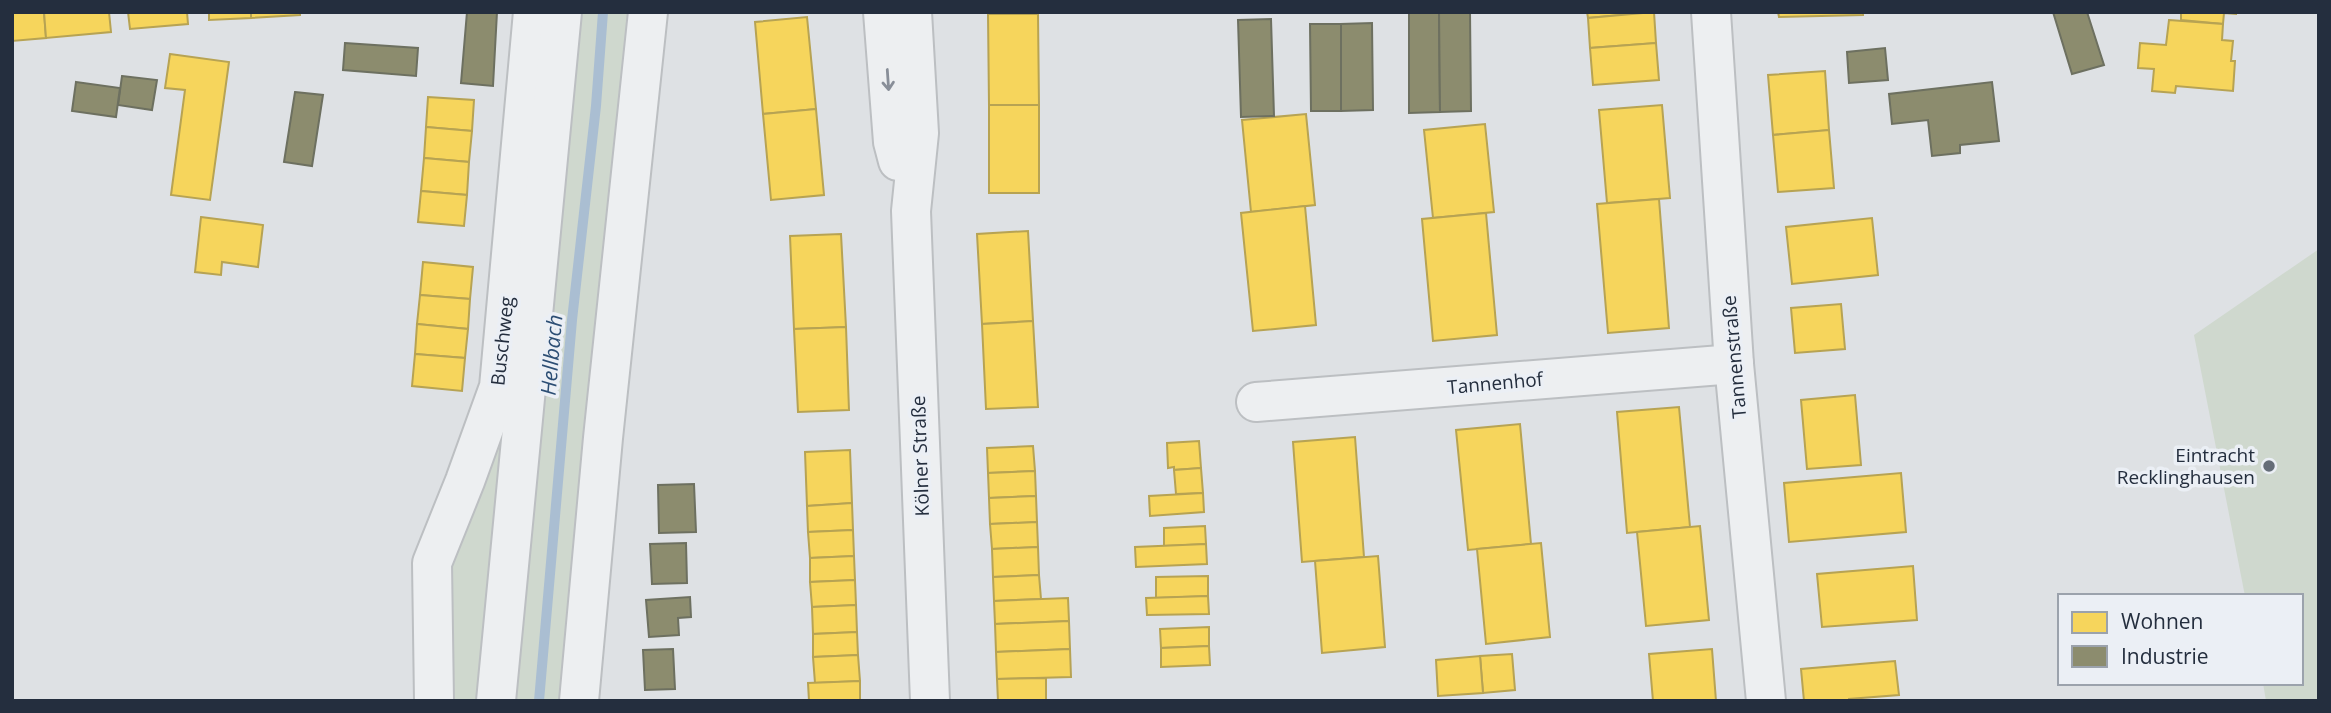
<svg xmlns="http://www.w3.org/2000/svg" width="2331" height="713" font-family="'Open Sans',sans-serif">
<rect width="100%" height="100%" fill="#dee1e4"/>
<g fill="#cfd8ce">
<polygon points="548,12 657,12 587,701 452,701 451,561"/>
<polygon points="2319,249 2319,701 2266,701 2263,683 2301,683 2301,596 2245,596 2194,335"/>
</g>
<g fill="#f6d55c" stroke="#b7a353" stroke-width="2">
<polygon points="12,12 44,12 46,38 12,41"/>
<polygon points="44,12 109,12 111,32 46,38"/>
<polygon points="128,12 187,12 188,24 130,29"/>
<polygon points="209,12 251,12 251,18 209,20"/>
<polygon points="251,12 300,12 300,15 251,18"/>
<polygon points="1587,12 1654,12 1588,18"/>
<polygon points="1654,12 1656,43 1590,48 1588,18"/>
<polygon points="1778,12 1863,12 1863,15 1779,17"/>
<polygon points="2181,12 2236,12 2236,14 2224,13 2223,24 2181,20"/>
<polygon points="988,14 1038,14 1039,105 989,105"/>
<polygon points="807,17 816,109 763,114 755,22"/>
<polygon points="2169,20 2223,24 2222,40 2233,41 2231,61 2235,61 2233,91 2176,86 2175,93 2152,91 2154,69 2138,68 2140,43 2166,45"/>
<polygon points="1656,43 1659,80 1593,85 1590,48"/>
<polygon points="170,54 229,62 210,200 171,195 185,90 165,88"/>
<polygon points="1825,71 1829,130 1773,135 1768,75"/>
<polygon points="428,97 474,100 472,131 426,127"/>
<rect x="989" y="105" width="50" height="88"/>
<polygon points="1662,105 1670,198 1607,203 1599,110"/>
<polygon points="816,109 824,195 771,200 763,114"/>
<polygon points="1306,114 1315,205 1251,212 1242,120"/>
<polygon points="1485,124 1494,212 1433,218 1424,130"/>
<polygon points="426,127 472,131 469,162 424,158"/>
<polygon points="1829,130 1834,188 1778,192 1773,135"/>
<polygon points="424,158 469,162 467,195 421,191"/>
<polygon points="421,191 467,195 464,226 418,222"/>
<polygon points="1659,199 1669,328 1608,333 1597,204"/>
<polygon points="1305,206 1316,325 1253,331 1241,213"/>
<polygon points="1486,213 1497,335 1433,341 1422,219"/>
<polygon points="201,217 263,225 258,267 222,262 221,275 195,272"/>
<polygon points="1872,218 1878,275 1792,284 1786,227"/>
<polygon points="1028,231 1033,321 982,324 977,234"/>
<polygon points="841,234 846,327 794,329 790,236"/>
<polygon points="423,262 473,267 470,299 420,295"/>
<polygon points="420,295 470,299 468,329 417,324"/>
<polygon points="1841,304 1845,349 1795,353 1791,308"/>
<polygon points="1033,321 1038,407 986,409 982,324"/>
<polygon points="417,324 468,329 465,358 415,354"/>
<polygon points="846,327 849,410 798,412 794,329"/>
<polygon points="415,354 465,358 462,391 412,386"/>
<polygon points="1855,395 1861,465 1807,469 1801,400"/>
<polygon points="1679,407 1690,527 1627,533 1617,412"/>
<polygon points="1520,424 1531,544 1468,550 1456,430"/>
<polygon points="1355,437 1364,557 1302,562 1293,442"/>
<polygon points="1199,441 1201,468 1174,470 1174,467 1168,468 1167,443"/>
<polygon points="1033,446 1035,471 988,473 987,448"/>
<polygon points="850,450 852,503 807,506 805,452"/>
<polygon points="1201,468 1203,493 1176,494 1174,470"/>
<polygon points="1035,471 1036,496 989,498 988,473"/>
<polygon points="1901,473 1906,532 1789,542 1784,483"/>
<polygon points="1203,493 1204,512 1150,516 1149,496"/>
<polygon points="1036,496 1037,522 990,524 989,498"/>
<polygon points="852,503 853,530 808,532 807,506"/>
<polygon points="1037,522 1038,547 992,549 990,524"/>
<polygon points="1205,526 1206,544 1164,546 1164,528"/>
<polygon points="1700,526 1709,620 1646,626 1637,532"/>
<polygon points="853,530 854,556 810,558 808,532"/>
<polygon points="1541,543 1550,637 1486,644 1477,549"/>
<polygon points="1206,544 1207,564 1136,567 1135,547"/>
<polygon points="1038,547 1039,575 993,577 992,549"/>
<polygon points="854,556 855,580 810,582 810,558"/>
<polygon points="1378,556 1385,647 1322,653 1315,561"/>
<polygon points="1913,566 1917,620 1822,627 1817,574"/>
<polygon points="1039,575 1041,599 994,601 993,577"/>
<polygon points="1208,576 1208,596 1156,598 1156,577"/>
<polygon points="855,580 856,605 812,607 810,582"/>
<polygon points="1208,596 1209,614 1147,615 1146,598"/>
<polygon points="1068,598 1069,621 995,624 994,601"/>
<polygon points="856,605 857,632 813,634 812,607"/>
<polygon points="1069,621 1070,649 996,652 995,624"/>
<polygon points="1209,627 1209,646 1161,648 1160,629"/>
<polygon points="857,632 858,655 813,657 813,634"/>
<polygon points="1209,646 1210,665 1161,667 1161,648"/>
<polygon points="1070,649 1071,677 997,679 996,652"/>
<polygon points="1712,649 1716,701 1653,701 1649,654"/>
<polygon points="1512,654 1515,690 1483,693 1480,656"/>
<polygon points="858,655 860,681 815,683 813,657"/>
<polygon points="1480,656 1483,693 1438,696 1436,660"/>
<polygon points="1895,661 1899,695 1849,699 1849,701 1804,701 1801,669"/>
<polygon points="1046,678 1046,700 998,701 997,679"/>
<polygon points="860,681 860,701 809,701 808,683"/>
</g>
<g fill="#8c8c6e" stroke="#6d7060" stroke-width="2">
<polygon points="467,12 497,12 493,86 461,83"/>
<polygon points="1409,12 1439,12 1440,112 1409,113"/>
<polygon points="1439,12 1470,12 1471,111 1440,112"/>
<polygon points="2053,12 2087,12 2104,65 2072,74"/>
<polygon points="1271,19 1274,116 1241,117 1238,20"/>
<polygon points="1372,23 1373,110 1341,111 1341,24"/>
<polygon points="1310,24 1341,24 1341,111 1311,111"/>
<polygon points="345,43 418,48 416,76 343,70"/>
<polygon points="1885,48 1888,80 1849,83 1847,52"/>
<polygon points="122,76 157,80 152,110 118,105"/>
<polygon points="76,82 120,88 116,117 72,111"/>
<polygon points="1992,82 1999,141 1960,145 1960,153 1932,156 1928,120 1892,124 1889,94"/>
<polygon points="295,92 323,95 312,166 284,162"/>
<polygon points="694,484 696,532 659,533 658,485"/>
<polygon points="686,543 687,583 652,584 650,544"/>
<polygon points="690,597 691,617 678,618 679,635 649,637 646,600"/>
<polygon points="673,649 675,689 645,690 643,650"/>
</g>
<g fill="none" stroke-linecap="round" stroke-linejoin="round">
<polyline stroke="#aabed2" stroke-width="10" points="539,701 572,320 596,106 603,12"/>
<g stroke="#bcbfc2" stroke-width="42">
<g id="minor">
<polyline points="883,12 893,142 898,161"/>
<polyline points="912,12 919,133 911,211 930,701"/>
<polyline points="1711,12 1734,364 1766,701"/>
<polyline points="1256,402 1734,364"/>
<polyline points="434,701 432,563 465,481 499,387 533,12"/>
<polyline points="496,701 562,12"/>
<polyline points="579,701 603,438 648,12"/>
</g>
</g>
<use href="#minor" stroke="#edeff1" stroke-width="38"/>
</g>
<defs><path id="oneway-shaft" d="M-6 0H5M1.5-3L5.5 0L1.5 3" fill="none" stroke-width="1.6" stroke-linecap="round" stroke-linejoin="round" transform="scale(1.75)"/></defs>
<use stroke="#888e98" href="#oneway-shaft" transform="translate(888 80) rotate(86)"/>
<circle fill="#656d78" stroke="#ebeff5" stroke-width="2.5" cx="2269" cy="466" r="7"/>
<g text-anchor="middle" stroke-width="7" stroke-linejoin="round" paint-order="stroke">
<g font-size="19" fill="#242e3e" stroke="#ebeff5">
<text transform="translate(502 341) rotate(-84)" y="7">Buschweg</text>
<text transform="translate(1734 357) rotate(-95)" y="7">Tannenstraße</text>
<text transform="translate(1495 383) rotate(-5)" y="7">Tannenhof</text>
<text transform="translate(920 456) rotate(-92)" y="7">Kölner Straße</text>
</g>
<g font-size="19" fill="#242e3e" stroke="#ebeff5" text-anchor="end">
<text x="2255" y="462">Eintracht<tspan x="2255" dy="22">Recklinghausen</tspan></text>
</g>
<g font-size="21" font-style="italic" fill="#2c4e74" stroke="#ebeff5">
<text transform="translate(552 355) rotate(-85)" y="7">Hellbach</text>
</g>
</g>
<rect width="2331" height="713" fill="none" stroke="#242e3e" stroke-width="28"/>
<rect x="2058" y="594" width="245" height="91" fill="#ebeff5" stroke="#9ba2ac" stroke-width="2"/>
<rect x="2072" y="612" width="35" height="21" fill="#f6d55c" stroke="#9ba2ac" stroke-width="2"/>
<text x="2121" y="629" font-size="21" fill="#242e3e">Wohnen</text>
<rect x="2072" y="646" width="35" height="21" fill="#8c8c6e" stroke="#9ba2ac" stroke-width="2"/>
<text x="2121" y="664" font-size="21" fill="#242e3e">Industrie</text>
</svg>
